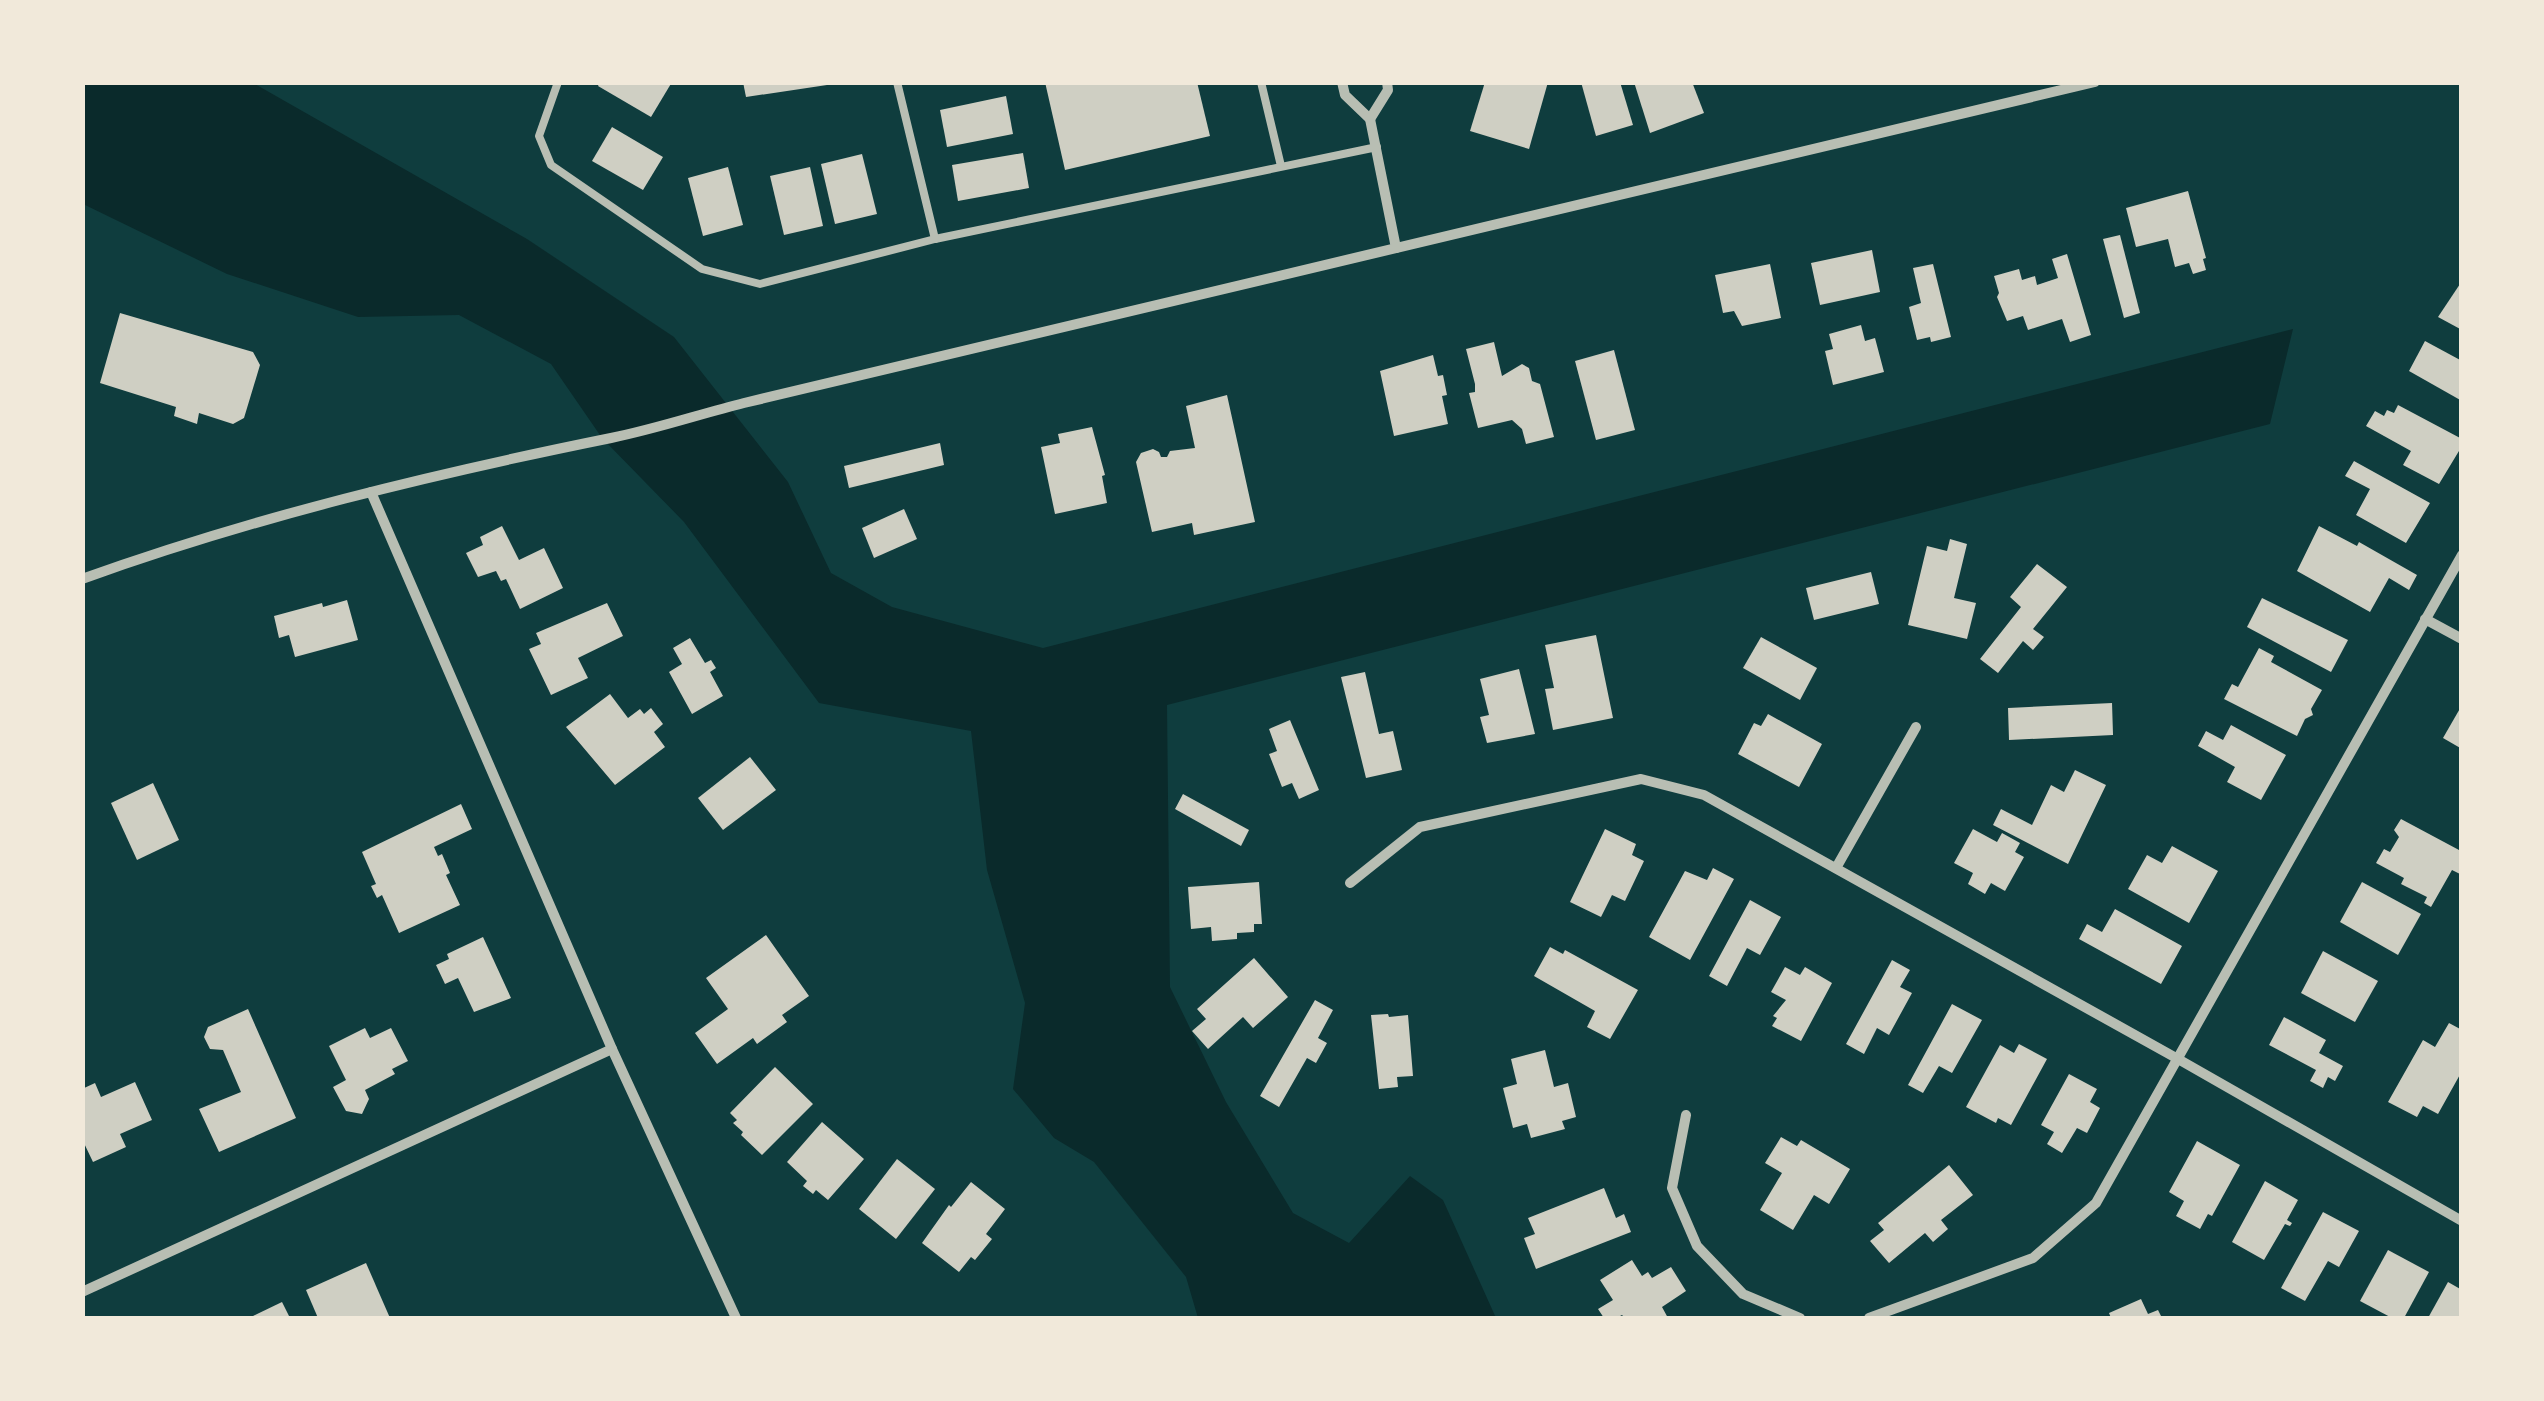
<svg xmlns="http://www.w3.org/2000/svg" width="2544" height="1401" font-family="Rubik,sans-serif">
<rect width="100%" height="100%" fill="#0f3d3e"/>
<polygon fill="#0a2a2b" points="82,83 253,83 527,239 674,337 788,482 831,573 892,607 1043,648 2293,329 2270,424 1167,705 1170,987 1226,1102 1293,1213 1349,1243 1410,1176 1443,1200 1496,1318 1198,1318 1186,1277 1094,1162 1054,1138 1013,1089 1025,1003 987,870 971,731 819,703 684,522 602,438 551,364 459,315 358,317 227,274 83,204"/>
<g fill="#cfcfc3">
<polygon points="600,82 672,82 651,117 598,86"/>
<polygon points="743,82 826,82 827,85 746,97"/>
<polygon points="1045,82 1197,82 1210,136 1065,170"/>
<polygon points="1485,82 1548,82 1529,149 1470,131"/>
<polygon points="1581,82 1620,82 1633,125 1596,136"/>
<polygon points="1634,82 1692,82 1704,113 1650,133"/>
<polygon points="1006,96 1013,134 947,147 940,110"/>
<polygon points="612,127 663,157 643,190 592,161"/>
<polygon points="1023,153 1029,188 958,201 952,165"/>
<polygon points="862,154 877,214 835,224 821,164"/>
<polygon points="728,167 743,225 703,236 688,178"/>
<polygon points="810,167 823,226 784,235 770,176"/>
<polygon points="2188,191 2206,258 2203,259 2206,270 2193,274 2189,263 2175,267 2168,239 2136,247 2126,208"/>
<polygon points="2120,235 2140,313 2124,318 2103,239"/>
<polygon points="1872,250 1880,292 1820,305 1811,263"/>
<polygon points="2067,254 2091,335 2070,342 2062,319 2028,330 2023,316 2007,321 1997,297 1999,293 1994,276 2019,269 2022,280 2035,276 2037,285 2058,278 2052,259"/>
<polygon points="1770,264 1781,318 1742,326 1734,311 1723,313 1715,275"/>
<polygon points="1933,264 1951,337 1931,342 1930,337 1917,340 1909,307 1921,303 1913,268"/>
<polygon points="2462,281 2462,330 2438,317"/>
<polygon points="120,313 253,352 260,365 244,418 233,424 199,413 197,424 174,416 176,407 100,383"/>
<polygon points="1861,325 1865,341 1875,338 1884,372 1833,385 1825,351 1833,349 1829,334"/>
<polygon points="2425,341 2462,361 2462,401 2409,371"/>
<polygon points="1494,342 1502,376 1522,364 1529,368 1532,381 1540,384 1554,437 1526,444 1522,429 1512,420 1478,428 1469,393 1475,392 1475,384 1466,349"/>
<polygon points="1614,350 1635,430 1596,440 1575,361"/>
<polygon points="1433,355 1438,376 1443,375 1447,395 1442,396 1448,424 1394,436 1380,371"/>
<polygon points="1227,395 1255,522 1194,535 1192,523 1152,532 1136,462 1141,453 1153,449 1159,452 1161,457 1167,457 1170,451 1195,448 1186,406"/>
<polygon points="2398,405 2462,439 2462,446 2439,484 2403,465 2411,451 2366,426 2375,411 2384,416 2387,410 2394,413"/>
<polygon points="1092,427 1105,475 1102,476 1107,503 1055,514 1041,447 1060,443 1058,434"/>
<polygon points="940,443 944,465 849,488 844,466"/>
<polygon points="2354,461 2430,503 2406,543 2356,515 2370,489 2345,476"/>
<polygon points="904,509 917,539 874,558 862,528"/>
<polygon points="502,526 519,560 544,548 563,588 520,609 506,579 501,581 496,571 478,577 466,553 483,545 480,537"/>
<polygon points="2319,526 2357,546 2359,542 2417,575 2409,590 2389,578 2370,612 2297,571"/>
<polygon points="1950,539 1967,544 1954,598 1976,603 1967,639 1908,625 1927,546 1947,551"/>
<polygon points="2037,564 2067,587 2033,629 2044,637 2033,650 2023,641 1998,673 1980,659 2021,607 2010,597"/>
<polygon points="1871,572 1879,604 1814,620 1806,588"/>
<polygon points="2262,598 2348,640 2331,672 2247,627"/>
<polygon points="347,600 358,640 295,657 289,635 279,638 274,616 322,603 323,607"/>
<polygon points="607,603 623,636 578,658 588,678 551,695 529,649 541,644 536,633"/>
<polygon points="1596,635 1613,718 1553,730 1545,689 1554,688 1545,645"/>
<polygon points="1761,637 1817,668 1800,700 1743,668"/>
<polygon points="690,638 705,663 711,660 716,668 710,672 723,696 692,714 669,672 682,664 673,648"/>
<polygon points="2259,648 2274,656 2271,662 2322,690 2311,709 2313,715 2305,719 2297,736 2224,699 2232,684 2238,687"/>
<polygon points="1519,669 1535,734 1487,743 1480,717 1489,715 1480,679"/>
<polygon points="1365,672 1379,734 1393,731 1402,770 1366,778 1341,677"/>
<polygon points="610,694 628,718 640,709 644,714 651,708 663,724 654,732 665,747 615,785 566,727"/>
<polygon points="2112,703 2113,735 2009,740 2008,708"/>
<polygon points="2462,705 2462,749 2443,738"/>
<polygon points="1768,714 1822,744 1799,787 1738,754 1754,723 1761,726"/>
<polygon points="1290,720 1319,790 1299,799 1292,783 1282,787 1269,754 1277,751 1269,729"/>
<polygon points="2231,725 2286,755 2261,800 2227,782 2235,767 2198,746 2206,731 2223,740"/>
<polygon points="750,757 776,790 723,830 698,798"/>
<polygon points="2075,770 2106,785 2068,864 1993,825 2001,809 2032,825 2051,785 2064,792"/>
<polygon points="153,783 179,840 137,860 111,803"/>
<polygon points="1183,794 1249,830 1241,846 1175,809"/>
<polygon points="461,804 472,829 434,847 438,856 442,854 450,873 446,875 460,905 399,933 382,895 377,898 371,886 376,884 362,852"/>
<polygon points="2401,819 2459,850 2462,846 2462,875 2452,870 2431,907 2424,903 2427,897 2401,884 2404,878 2376,863 2384,849 2390,852 2399,837 2394,830"/>
<polygon points="1605,829 1636,844 1632,855 1644,861 1625,901 1612,895 1601,917 1570,902"/>
<polygon points="1973,829 1997,842 2002,833 2020,843 2015,852 2024,857 2005,891 1991,883 1985,894 1968,884 1973,873 1954,863"/>
<polygon points="2172,846 2218,871 2189,923 2128,889 2147,855 2162,863"/>
<polygon points="1713,868 1734,879 1690,960 1649,937 1685,871 1707,880"/>
<polygon points="1259,882 1262,924 1254,924 1254,932 1237,933 1237,939 1212,941 1211,927 1191,929 1188,887"/>
<polygon points="2362,882 2421,914 2398,955 2340,922"/>
<polygon points="1750,900 1781,917 1760,955 1747,948 1727,986 1709,976"/>
<polygon points="2115,909 2182,946 2161,984 2079,939 2087,924 2102,932"/>
<polygon points="766,935 809,996 782,1015 787,1022 757,1044 753,1038 717,1064 695,1033 728,1009 706,978"/>
<polygon points="483,937 511,998 474,1012 458,978 445,984 436,965 449,959 447,954"/>
<polygon points="1550,947 1563,954 1565,950 1638,990 1610,1039 1587,1027 1595,1011 1534,976"/>
<polygon points="2323,951 2378,981 2355,1022 2301,993"/>
<polygon points="1254,958 1288,997 1253,1028 1243,1017 1208,1049 1192,1031 1206,1019 1197,1009"/>
<polygon points="1892,960 1910,970 1900,987 1912,993 1889,1035 1877,1028 1864,1054 1846,1044"/>
<polygon points="1785,967 1800,975 1805,967 1832,983 1801,1041 1772,1026 1777,1018 1773,1016 1786,1000 1771,992"/>
<polygon points="1315,1000 1333,1010 1318,1038 1327,1043 1316,1063 1307,1058 1279,1107 1260,1096"/>
<polygon points="1952,1004 1982,1020 1952,1073 1939,1066 1923,1093 1908,1085"/>
<polygon points="248,1009 296,1118 219,1152 199,1109 241,1092 223,1050 210,1049 204,1037 208,1027"/>
<polygon points="1388,1014 1389,1017 1408,1015 1413,1076 1397,1077 1398,1087 1379,1089 1371,1015"/>
<polygon points="2284,1017 2326,1040 2319,1053 2343,1066 2335,1081 2328,1077 2323,1088 2310,1081 2316,1070 2269,1045"/>
<polygon points="2449,1023 2462,1030 2462,1071 2438,1114 2423,1106 2417,1117 2388,1102 2423,1040 2435,1047"/>
<polygon points="365,1028 370,1038 391,1028 408,1061 392,1069 395,1074 365,1090 369,1099 362,1114 346,1111 333,1087 346,1080 329,1046"/>
<polygon points="2019,1044 2047,1059 2011,1125 1998,1118 1996,1123 1966,1107 2000,1045 2014,1053"/>
<polygon points="1545,1050 1554,1087 1568,1083 1576,1117 1562,1121 1565,1129 1531,1138 1527,1124 1513,1128 1503,1088 1517,1084 1511,1059"/>
<polygon points="775,1067 813,1104 762,1155 741,1135 743,1132 733,1123 737,1120 730,1113"/>
<polygon points="2069,1074 2097,1089 2090,1102 2100,1108 2087,1133 2077,1128 2062,1153 2047,1144 2054,1132 2041,1125"/>
<polygon points="135,1082 152,1120 120,1134 126,1147 93,1162 82,1139 82,1089 95,1083 101,1097"/>
<polygon points="822,1122 864,1159 828,1200 816,1190 813,1194 803,1186 807,1181 787,1162"/>
<polygon points="1781,1137 1797,1146 1801,1140 1850,1169 1829,1204 1814,1195 1793,1230 1760,1210 1782,1173 1765,1163"/>
<polygon points="2197,1141 2240,1165 2212,1216 2208,1214 2200,1229 2176,1216 2184,1201 2169,1192"/>
<polygon points="897,1159 935,1189 896,1239 859,1209"/>
<polygon points="1949,1165 1973,1195 1941,1220 1948,1229 1933,1242 1925,1233 1889,1263 1870,1241 1884,1230 1878,1223"/>
<polygon points="2265,1181 2298,1200 2287,1220 2292,1223 2290,1226 2285,1224 2264,1260 2232,1242"/>
<polygon points="971,1182 1005,1209 986,1234 992,1239 975,1260 971,1257 959,1272 922,1243 949,1205 951,1207"/>
<polygon points="1604,1188 1616,1218 1624,1214 1631,1232 1536,1269 1524,1238 1535,1234 1528,1218"/>
<polygon points="2323,1212 2359,1231 2339,1267 2328,1261 2305,1301 2281,1288"/>
<polygon points="2388,1250 2429,1272 2404,1318 2392,1318 2360,1301"/>
<polygon points="1632,1260 1642,1276 1648,1272 1652,1278 1671,1267 1686,1291 1662,1307 1668,1318 1625,1318 1622,1315 1616,1318 1604,1318 1598,1309 1613,1300 1600,1280"/>
<polygon points="366,1263 390,1318 318,1318 306,1290"/>
<polygon points="2448,1282 2462,1290 2462,1318 2428,1318"/>
<polygon points="2141,1299 2148,1314 2158,1310 2162,1318 2111,1318 2109,1313"/>
<polygon points="282,1302 290,1318 249,1318"/>
</g>
<g fill="none" stroke-linecap="round" stroke-linejoin="round">
<g stroke="#b8beb3" stroke-width="8">
<polyline points="558,82 539,136 551,165 702,269 760,284 935,239 1377,147"/>
<polyline points="897,82 935,239"/>
<polyline points="1261,82 1281,166"/>
</g>
<g stroke="#b8beb3" stroke-width="10">
<polyline points="1342,82 1345,95 1370,119 1396,248"/>
<polyline points="1370,119 1388,90 1387,82"/>
<polyline points="371,492 612,1049 736,1318"/>
<path d="M 82,579 C 254,517 433,474 611,438 C 656,429 700,414 744,403 L 2095,82"/>
<polyline points="2425,619 2462,639"/>
<polyline points="1836,868 1916,727"/>
<polyline points="1350,883 1420,827 1641,779 1704,795 2178,1059 2462,1221"/>
<polyline points="1686,1115 1672,1188 1697,1246 1743,1294 1800,1318"/>
<polyline points="82,1292 612,1049"/>
<polyline points="1869,1318 2033,1258 2096,1203 2462,555"/>
</g>
</g>
<rect width="2544" height="1401" fill="none" stroke="#f1e9da" stroke-width="170"/>
</svg>
